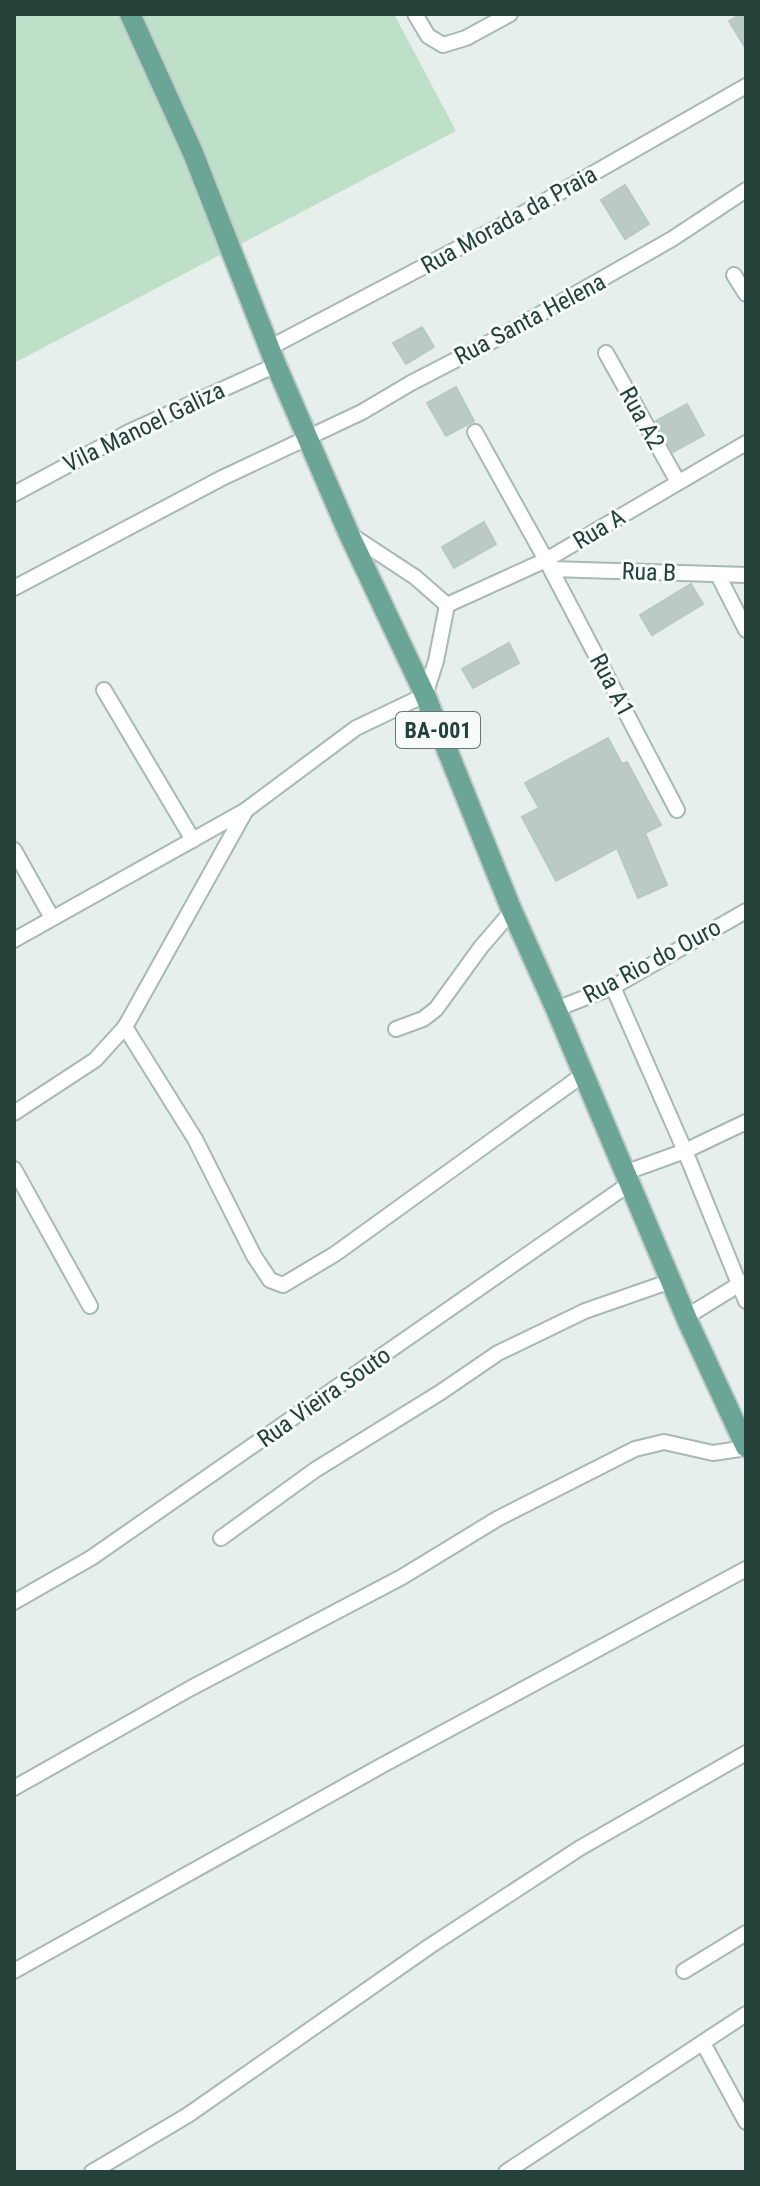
<svg xmlns="http://www.w3.org/2000/svg" width="760" height="2186" font-family="'Roboto Condensed',sans-serif">
<rect width="100%" height="100%" fill="#e6efeb"/>
<polygon fill="#bfe0c8" points="14,14 394,14 456,131 14,363"/>
<g fill="#bbcac4" stroke="#b8c9c2" stroke-width="2">
<polygon points="741,14 746,14 746,49 729,21"/>
<polygon points="625,185 649,224 625,239 601,200"/>
<polygon points="422,327 434,347 406,364 393,343"/>
<polygon points="456,387 474,421 446,436 427,403"/>
<polygon points="687,404 704,435 673,452 656,421"/>
<polygon points="484,522 496,544 454,568 442,547"/>
<polygon points="691,584 703,604 652,635 640,615"/>
<polygon points="509,643 519,663 473,688 462,669"/>
<polygon points="608,738 622,764 627,762 661,825 645,833 667,885 638,898 617,848 556,881 522,817 539,808 525,783"/>
</g>
<g fill="none" stroke-linecap="round" stroke-linejoin="round">
<g stroke="#a8b8b2" stroke-width="18">
<g id="street">
<polyline points="415,14 428,36 443,45 466,38 510,14"/>
<polyline points="734,275 746,294"/>
<polyline points="269,348 510,221 746,86"/>
<polyline points="606,353 678,482"/>
<polyline points="475,432 546,560 677,810"/>
<polyline points="14,494 131,431 276,365"/>
<polyline points="351,535 415,577 447,605"/>
<polyline points="551,569 746,575"/>
<polyline points="718,575 746,630"/>
<polyline points="14,588 222,478 362,412 411,383 498,338 672,239 746,190"/>
<polyline points="447,605 546,560 746,443"/>
<polyline points="104,690 193,840"/>
<polyline points="14,850 52,918"/>
<polyline points="14,940 246,810 356,728 425,695 436,661 447,605"/>
<polyline points="613,987 685,1151 746,1301"/>
<polyline points="556,1009 613,987 746,911"/>
<polyline points="125,1027 195,1139 254,1256 270,1280 283,1285 335,1254 584,1074"/>
<polyline points="396,1029 423,1019 436,1009 481,947 512,911"/>
<polyline points="14,1113 95,1060 125,1027 246,810"/>
<polyline points="14,1169 90,1306"/>
<polyline points="624,1173 685,1151 746,1122"/>
<polyline points="686,1317 743,1282"/>
<polyline points="221,1538 315,1470 441,1392 498,1353 585,1311 671,1281"/>
<polyline points="14,1602 91,1558 629,1184"/>
<polyline points="14,1788 191,1688 402,1577 497,1519 635,1449 664,1442 713,1453 746,1448"/>
<polyline points="14,1971 381,1766 746,1569"/>
<polyline points="684,1971 746,1933"/>
<polyline points="703,2043 746,2122"/>
<polyline points="92,2172 188,2115 430,1946 580,1848 746,1753"/>
<polyline points="506,2172 746,2014"/>
</g>
</g>
<g stroke="#c2cac8" stroke-width="24">
<polyline id="primary" points="130,14 193,153 276,365 349,534 425,695 512,911 556,1009 689,1324 746,1447"/>
</g>
<use href="#street" stroke="#fff" stroke-width="14"/>
<use href="#primary" stroke="#6aa596" stroke-width="20"/>
</g>
<g text-anchor="middle" stroke-width="6" stroke-linejoin="round" paint-order="stroke">
<rect fill="#f7fbf9" stroke="#637a73" stroke-width="2" x="396" y="712" width="84" height="36" rx="6"/>
<g font-size="22" font-weight="bold" fill="#24423a">
<text x="438" y="738">BA-001</text>
</g>
<g font-size="24" fill="#24423a" stroke="#f7fbf9">
<text transform="translate(509 220) rotate(-29)" y="8">Rua Morada da Praia</text>
<text transform="translate(530 319) rotate(-28)" y="8">Rua Santa Helena</text>
<text transform="translate(642 418) rotate(61)" y="8">Rua A2</text>
<text transform="translate(144 427) rotate(-26)" y="8">Vila Manoel Galiza</text>
<text transform="translate(599 529) rotate(-31)" y="8">Rua A</text>
<text transform="translate(649 572) rotate(2)" y="8">Rua B</text>
<text transform="translate(612 685) rotate(62)" y="8">Rua A1</text>
<text transform="translate(652 961) rotate(-28)" y="8">Rua Rio do Ouro</text>
<text transform="translate(324 1397) rotate(-35)" y="8">Rua Vieira Souto</text>
</g>
</g>
<rect width="760" height="2186" fill="none" stroke="#24423a" stroke-width="32"/>
</svg>
